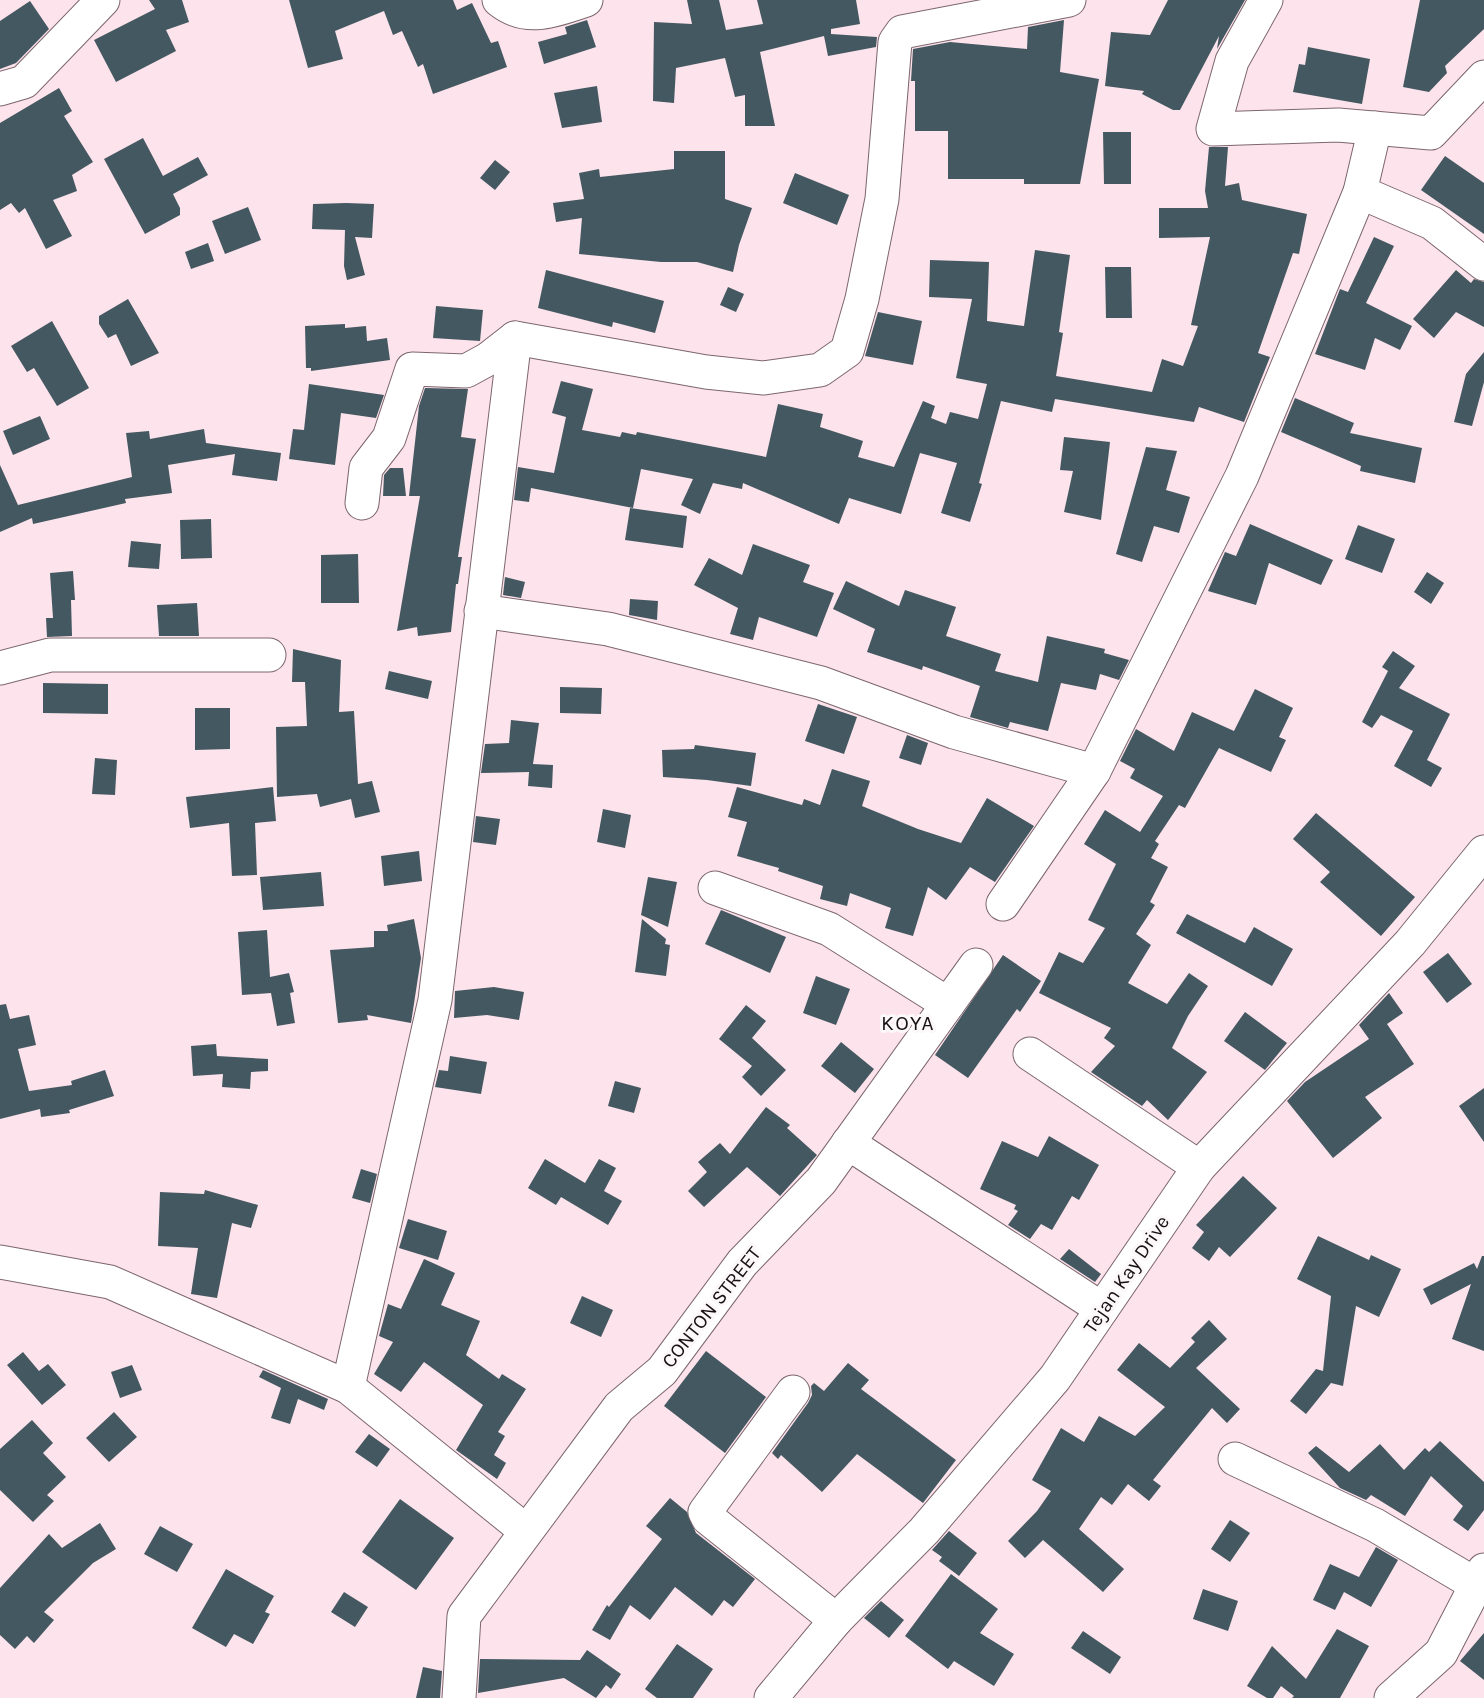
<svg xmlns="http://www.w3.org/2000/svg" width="1484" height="1698" font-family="Karla,sans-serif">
<rect width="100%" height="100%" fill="#fde3eb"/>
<g fill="#445861">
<polygon points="149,0 182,0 189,22 166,30 176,51 116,82 94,40 155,9"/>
<polygon points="289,0 453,0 457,10 472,3 491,43 498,41 507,67 433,94 423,64 418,67 402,31 393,35 384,11 335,31 343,59 308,68"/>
<polygon points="687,0 719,0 726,30 763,24 757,0 856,0 860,24 831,29 831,34 877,37 876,47 828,56 824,36 760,52 775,126 745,126 745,95 735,97 725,58 676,68 674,103 653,101 654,22 692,24"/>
<polygon points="1168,0 1245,0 1217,49 1219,36 1180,110 1173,110 1142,94 1144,91 1105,86 1111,32 1150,35"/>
<polygon points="1420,0 1484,0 1484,29 1445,66 1447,73 1429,92 1403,87"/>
<polygon points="30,1 49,29 16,63 0,69 0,21"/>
<polygon points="587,20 596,47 544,64 538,42 567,34 565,27"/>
<polygon points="1064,20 1060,72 1099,79 1080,184 1024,184 1024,179 948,179 948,131 915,131 915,81 911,81 913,49 950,42 1027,49 1028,27"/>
<polygon points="1308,47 1370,59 1362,104 1293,92 1299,64 1305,65"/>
<polygon points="597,86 602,122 562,128 554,93"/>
<polygon points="59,88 72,111 64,116 93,162 72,175 77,191 53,200 72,236 46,249 25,208 19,213 11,203 0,210 0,123"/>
<polygon points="1103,132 1131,132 1131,184 1104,184"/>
<polygon points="143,138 163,176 198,157 208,175 173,194 180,208 180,215 145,234 104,159"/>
<polygon points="1209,147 1228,147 1225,186 1239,183 1242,200 1307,214 1299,254 1293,253 1258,353 1270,357 1244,422 1199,407 1194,422 1055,399 1052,412 1001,401 979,483 982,484 970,522 941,513 957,463 920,453 901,514 849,498 839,524 743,483 742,489 713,483 700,514 681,505 693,479 641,469 633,508 531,488 529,502 514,500 518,467 554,473 566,417 552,413 561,381 593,389 582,430 620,437 622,432 636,435 637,432 766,457 778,404 823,414 820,427 863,441 858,457 894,467 923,401 935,406 931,418 946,424 950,412 978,419 987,384 956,378 972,299 929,297 930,260 989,262 987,321 1024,326 1035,250 1070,255 1059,332 1063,333 1056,376 1152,392 1162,359 1183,366 1198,326 1191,325 1210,237 1159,238 1159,208 1208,208 1205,191"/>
<polygon points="674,151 725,151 725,199 752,208 739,245 733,272 697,262 661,262 579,254 582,218 556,222 553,203 584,199 579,173 599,169 600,177 674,169"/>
<polygon points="1445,156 1484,183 1484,234 1421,190"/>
<polygon points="495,160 510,172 495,190 480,178"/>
<polygon points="795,173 849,195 837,225 783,203"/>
<polygon points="346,203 374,204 372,238 355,237 365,275 347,280 344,266 345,230 312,229 313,204"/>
<polygon points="248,207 261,240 225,254 212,221"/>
<polygon points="1374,237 1394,246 1366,303 1412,326 1400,350 1375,338 1365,370 1315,354 1340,289 1348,292"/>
<polygon points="208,243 214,261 191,269 185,252"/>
<polygon points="1105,267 1131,267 1132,318 1106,318"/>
<polygon points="546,270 664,301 655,333 613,322 612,327 538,308"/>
<polygon points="1456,270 1471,283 1474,279 1484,282 1484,327 1456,312 1434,338 1413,319"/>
<polygon points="728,287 744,294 736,312 720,305"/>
<polygon points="128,299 159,353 131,366 116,334 108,338 99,324 99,316"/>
<polygon points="436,306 483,310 480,341 433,338"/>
<polygon points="878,312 922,321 913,365 865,356"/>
<polygon points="52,321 89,388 57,406 34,368 27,372 11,346"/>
<polygon points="345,324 345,328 366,326 367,341 387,338 390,360 311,371 311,368 306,368 305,326"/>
<polygon points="1484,352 1484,382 1472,426 1454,422 1466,374"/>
<polygon points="309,384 384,395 376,418 341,413 335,465 289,459 293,429 304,430"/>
<polygon points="425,388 468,389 461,437 476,439 458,557 462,557 458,584 456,584 451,632 418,636 417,627 397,631 420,496 409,496 419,406"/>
<polygon points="1295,398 1354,423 1350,433 1422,448 1415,483 1360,471 1361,466 1281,432"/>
<polygon points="40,416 50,439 13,455 3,431"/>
<polygon points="204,429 206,443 281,453 277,481 232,475 235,454 168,465 172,493 125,499 126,503 33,524 32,518 0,532 0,465 18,505 132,477 126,433 149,431 150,439"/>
<polygon points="1064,437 1110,442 1101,520 1064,512 1073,471 1060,470"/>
<polygon points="1146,447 1177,451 1166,490 1190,497 1179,533 1154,526 1142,562 1116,554"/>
<polygon points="390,468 403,468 406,496 383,496 384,475"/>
<polygon points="630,508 687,516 683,548 625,540"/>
<polygon points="211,519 212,558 181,559 180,520"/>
<polygon points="1250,524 1333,560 1321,585 1269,563 1256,605 1208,591 1225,552 1236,556"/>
<polygon points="1358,525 1395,539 1382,573 1345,559"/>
<polygon points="131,541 161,544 159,569 128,567"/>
<polygon points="753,544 810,565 803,582 834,593 817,637 759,617 753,640 730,634 738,608 694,585 709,558 742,575"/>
<polygon points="358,554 359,603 321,603 321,555"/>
<polygon points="73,571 75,600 71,600 72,636 47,637 46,618 53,618 50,573"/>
<polygon points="1427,572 1444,583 1431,604 1414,592"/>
<polygon points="505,577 525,582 521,598 503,595"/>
<polygon points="846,581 899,606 905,590 956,607 946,636 1001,654 995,671 1038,682 1047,636 1105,649 1104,653 1129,660 1119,680 1100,674 1096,690 1061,683 1048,731 1010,722 1008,728 970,717 980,686 923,666 922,670 867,652 875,629 833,609"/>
<polygon points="630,599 658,601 657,620 629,615"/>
<polygon points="197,603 199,636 159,636 157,605"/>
<polygon points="293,649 341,660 339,712 354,711 358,784 372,781 380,812 355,818 351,799 320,807 317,794 277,797 276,727 307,726 305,682 292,682"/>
<polygon points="1393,651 1415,666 1399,688 1450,714 1427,760 1442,768 1431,787 1394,766 1413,731 1381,715 1372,728 1362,722 1388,671 1382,667"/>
<polygon points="389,671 432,681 428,699 385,689"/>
<polygon points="43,683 108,684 108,714 43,713"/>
<polygon points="560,687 602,688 601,714 560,713"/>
<polygon points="1255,689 1293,708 1279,737 1286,740 1271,772 1219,748 1185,808 1179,805 1155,841 1159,844 1151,858 1168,867 1150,902 1155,905 1136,934 1151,945 1128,983 1167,1004 1189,973 1208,986 1188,1016 1172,1048 1207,1072 1168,1120 1147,1100 1142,1106 1091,1072 1115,1046 1104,1038 1111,1028 1039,993 1059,952 1083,963 1105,928 1088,920 1116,864 1084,844 1105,810 1140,832 1163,796 1130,778 1135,769 1120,761 1136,729 1174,751 1192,712 1234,731"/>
<polygon points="818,704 857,717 844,754 805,741"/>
<polygon points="195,708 230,708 230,749 195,750"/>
<polygon points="511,720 539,723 533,764 553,765 552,788 528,786 529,772 481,773 485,744 509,743"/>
<polygon points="907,735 928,743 921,765 899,758"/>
<polygon points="695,745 756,753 751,786 707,780 663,777 662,750 694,749"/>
<polygon points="95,758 117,760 115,795 92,794"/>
<polygon points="832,769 870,781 862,806 918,829 961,843 987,798 1034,826 995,882 970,867 946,900 928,887 913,936 885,928 891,908 850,893 847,906 820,899 823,886 778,871 779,868 737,856 747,822 728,817 737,787 802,805 804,799 820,805"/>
<polygon points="273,787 276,821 255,823 257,875 232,876 229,823 190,828 186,797"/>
<polygon points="603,809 631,815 625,848 597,842"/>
<polygon points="1316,813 1415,897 1381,936 1320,882 1330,872 1293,839"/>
<polygon points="476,816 500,819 496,845 473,842"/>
<polygon points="419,851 422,881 384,886 381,856"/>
<polygon points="321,872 324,906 263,910 260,877"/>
<polygon points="648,877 677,882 668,927 641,915"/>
<polygon points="721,910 786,937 770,973 705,944"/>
<polygon points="1187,914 1245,943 1254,927 1293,949 1272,986 1176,933"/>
<polygon points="414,919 421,958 411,1023 367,1015 368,1020 338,1023 330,950 374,947 374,931 388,931 387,925"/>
<polygon points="642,919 666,939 665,944 670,945 666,976 635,972"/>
<polygon points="267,930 270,977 289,973 294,992 290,993 295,1023 277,1026 271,993 242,995 238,932"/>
<polygon points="1448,953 1472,984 1447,1003 1423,972"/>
<polygon points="1003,955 1041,981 1020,1012 1017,1009 968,1078 935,1055"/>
<polygon points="816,976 850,989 836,1025 803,1013"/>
<polygon points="494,987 524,992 519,1020 487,1015 454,1018 455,991"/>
<polygon points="1389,993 1403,1013 1387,1024 1414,1064 1365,1097 1382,1118 1333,1158 1287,1101 1305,1082 1369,1039 1359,1025"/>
<polygon points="6,1004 10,1019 29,1015 36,1045 18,1049 29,1091 72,1085 71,1081 105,1070 114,1096 69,1110 70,1113 41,1117 40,1109 0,1119 0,1005"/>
<polygon points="746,1005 766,1021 752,1038 786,1070 761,1096 742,1077 752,1066 719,1039"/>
<polygon points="1245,1012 1287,1043 1265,1070 1224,1041"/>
<polygon points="841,1042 874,1069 855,1093 821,1066"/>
<polygon points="216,1044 217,1056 268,1059 268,1071 251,1072 250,1089 222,1087 223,1074 193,1076 191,1046"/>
<polygon points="450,1056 487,1062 481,1094 435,1087 439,1070 448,1071"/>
<polygon points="615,1081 641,1088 634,1113 608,1106"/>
<polygon points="1484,1088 1484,1142 1459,1106"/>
<polygon points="766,1107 790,1125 787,1128 817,1155 780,1196 747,1167 704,1207 688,1191 707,1172 698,1162 720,1143 730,1154"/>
<polygon points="1049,1136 1099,1165 1079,1200 1072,1196 1052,1230 1041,1224 1030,1239 1008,1225 1018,1211 1014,1209 1016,1205 980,1189 1002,1141 1038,1157"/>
<polygon points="545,1159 585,1183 599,1159 616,1168 604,1191 622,1201 608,1225 561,1197 556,1205 528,1188"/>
<polygon points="361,1169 377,1174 370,1203 352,1198"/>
<polygon points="1243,1176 1277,1208 1230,1257 1219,1247 1209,1261 1192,1248 1204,1232 1196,1225"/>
<polygon points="205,1190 258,1205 251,1228 232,1223 217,1298 191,1294 198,1248 158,1246 160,1192 204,1194"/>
<polygon points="408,1219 447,1231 438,1260 399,1248"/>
<polygon points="1318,1236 1369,1260 1371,1255 1401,1269 1379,1317 1356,1306 1343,1386 1331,1383 1306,1414 1290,1401 1316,1369 1323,1371 1331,1296 1297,1279"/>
<polygon points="1069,1249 1101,1274 1095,1282 1060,1259"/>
<polygon points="1482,1256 1484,1256 1484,1351 1452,1339 1471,1284 1431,1305 1423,1289 1474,1263 1477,1269"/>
<polygon points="424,1259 455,1273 441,1305 480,1321 466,1355 499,1379 502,1374 526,1389 498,1432 505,1436 494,1455 506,1463 497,1479 456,1450 483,1405 424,1362 401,1392 374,1374 393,1342 379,1336 388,1304 401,1309"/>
<polygon points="582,1296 613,1310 601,1337 570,1323"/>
<polygon points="1209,1320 1227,1339 1196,1368 1240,1409 1227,1423 1212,1408 1153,1480 1161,1486 1149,1501 1128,1484 1112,1505 1101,1497 1079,1529 1124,1569 1103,1592 1043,1540 1025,1558 1008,1541 1037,1511 1051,1491 1032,1480 1061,1428 1084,1442 1099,1416 1135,1436 1165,1407 1117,1370 1139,1343 1170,1368 1195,1342 1191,1338"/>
<polygon points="706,1351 766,1397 725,1453 664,1406"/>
<polygon points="23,1352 39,1371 48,1364 66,1385 42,1405 7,1365"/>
<polygon points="848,1363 869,1380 861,1389 956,1460 923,1503 857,1454 822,1492 781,1455 778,1459 772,1453 808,1403 812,1395 811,1386 814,1383 824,1391"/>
<polygon points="132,1365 142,1390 120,1398 111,1372"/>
<polygon points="263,1370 328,1399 324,1410 298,1399 290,1424 271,1418 281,1388 259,1377"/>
<polygon points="114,1412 137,1437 109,1462 86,1438"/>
<polygon points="32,1420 53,1443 43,1453 66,1477 47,1495 54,1501 33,1522 0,1490 0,1449"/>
<polygon points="369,1434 390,1449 377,1467 355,1452"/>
<polygon points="1440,1441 1484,1482 1484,1510 1468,1531 1453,1520 1463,1506 1431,1476 1405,1516 1371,1495 1366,1500 1340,1488 1308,1453 1316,1446 1349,1472 1380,1444 1404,1470 1425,1448 1429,1452"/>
<polygon points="670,1498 687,1512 696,1533 755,1579 733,1607 724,1600 712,1616 675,1587 650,1620 630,1605 610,1640 592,1630 607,1605 609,1607 662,1539 646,1526"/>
<polygon points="400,1499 454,1538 416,1590 362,1552"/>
<polygon points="1230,1520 1250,1533 1230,1562 1211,1549"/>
<polygon points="100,1523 116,1549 93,1563 44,1612 54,1620 34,1643 27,1636 15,1649 0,1635 0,1588 49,1534 62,1548"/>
<polygon points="160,1526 193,1544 177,1572 144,1554"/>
<polygon points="949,1531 977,1553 959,1576 939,1561 942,1557 932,1550"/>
<polygon points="1376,1547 1398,1560 1371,1607 1344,1592 1335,1610 1313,1600 1330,1564 1359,1577"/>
<polygon points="226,1569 274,1596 265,1612 270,1614 253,1644 234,1634 226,1647 192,1628"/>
<polygon points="951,1574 998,1609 980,1633 1014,1654 994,1686 954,1661 948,1669 905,1636"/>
<polygon points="1203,1589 1238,1601 1228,1631 1193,1619"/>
<polygon points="344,1592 368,1607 355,1627 331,1612"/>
<polygon points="881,1601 904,1620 889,1638 864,1618"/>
<polygon points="1337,1629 1369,1646 1340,1698 1292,1698 1294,1696 1281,1686 1273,1698 1267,1698 1247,1686 1272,1646 1306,1679"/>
<polygon points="1083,1631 1121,1657 1110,1674 1071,1648"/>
<polygon points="1484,1633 1484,1680 1460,1661"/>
<polygon points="677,1644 713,1669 693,1698 657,1698 645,1689"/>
<polygon points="587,1650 621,1674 611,1689 606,1685 596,1698 564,1678 478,1693 480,1659 580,1660"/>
<polygon points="423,1667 442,1671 440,1698 416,1698"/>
</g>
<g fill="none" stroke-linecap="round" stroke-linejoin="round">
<g stroke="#7c666d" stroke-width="35">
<g id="minor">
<path d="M 499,0 C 527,23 555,10 586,0"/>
<polyline points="1266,0 1232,61 1213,129 1338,125 1431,133 1484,77"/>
<polyline points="0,89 24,82 103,0"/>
<polyline points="1360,192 1432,223 1484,264"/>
<polyline points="362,503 366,468 389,438 412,369 466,371 488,359 515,338 706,372 764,378 820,370 847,351 862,299 882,199 895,42 902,32 1069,0"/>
<polyline points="481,611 608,629 821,683 954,732 1094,771 1242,476 1360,192 1375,128"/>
<polyline points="0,668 50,655 269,655"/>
<polyline points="715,888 829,929 948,1004"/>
<polyline points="1003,904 1094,771"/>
<polyline points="1030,1054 1199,1167"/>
<polyline points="848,1143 1102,1309"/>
<polyline points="0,1262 110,1282 348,1387 526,1531"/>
<polyline points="348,1387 435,1000 515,338"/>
<polyline points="793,1392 705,1512 708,1518 836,1620"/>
<polyline points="1235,1459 1375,1525 1475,1584"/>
<polyline points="459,1698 464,1616 619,1407 662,1371 742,1263 821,1181 976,965"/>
<polyline points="771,1698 836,1620 924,1531 1055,1378 1199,1167 1410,943 1484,852"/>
<polyline points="1391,1698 1441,1653 1484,1570"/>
</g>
</g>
<use href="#minor" stroke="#fff" stroke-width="33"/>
</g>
<g text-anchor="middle" stroke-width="6" stroke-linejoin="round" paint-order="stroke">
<g font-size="20" fill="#181012" stroke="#fcf7f8">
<text transform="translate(1126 1274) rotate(-56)" y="7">Tejan Kay Drive</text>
<text transform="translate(711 1307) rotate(-52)" y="7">CONTON STREET</text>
</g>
<g font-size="21" letter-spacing="1.5" fill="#181012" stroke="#fcf7f8">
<text x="908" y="1030">KOYA</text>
</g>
</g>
</svg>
